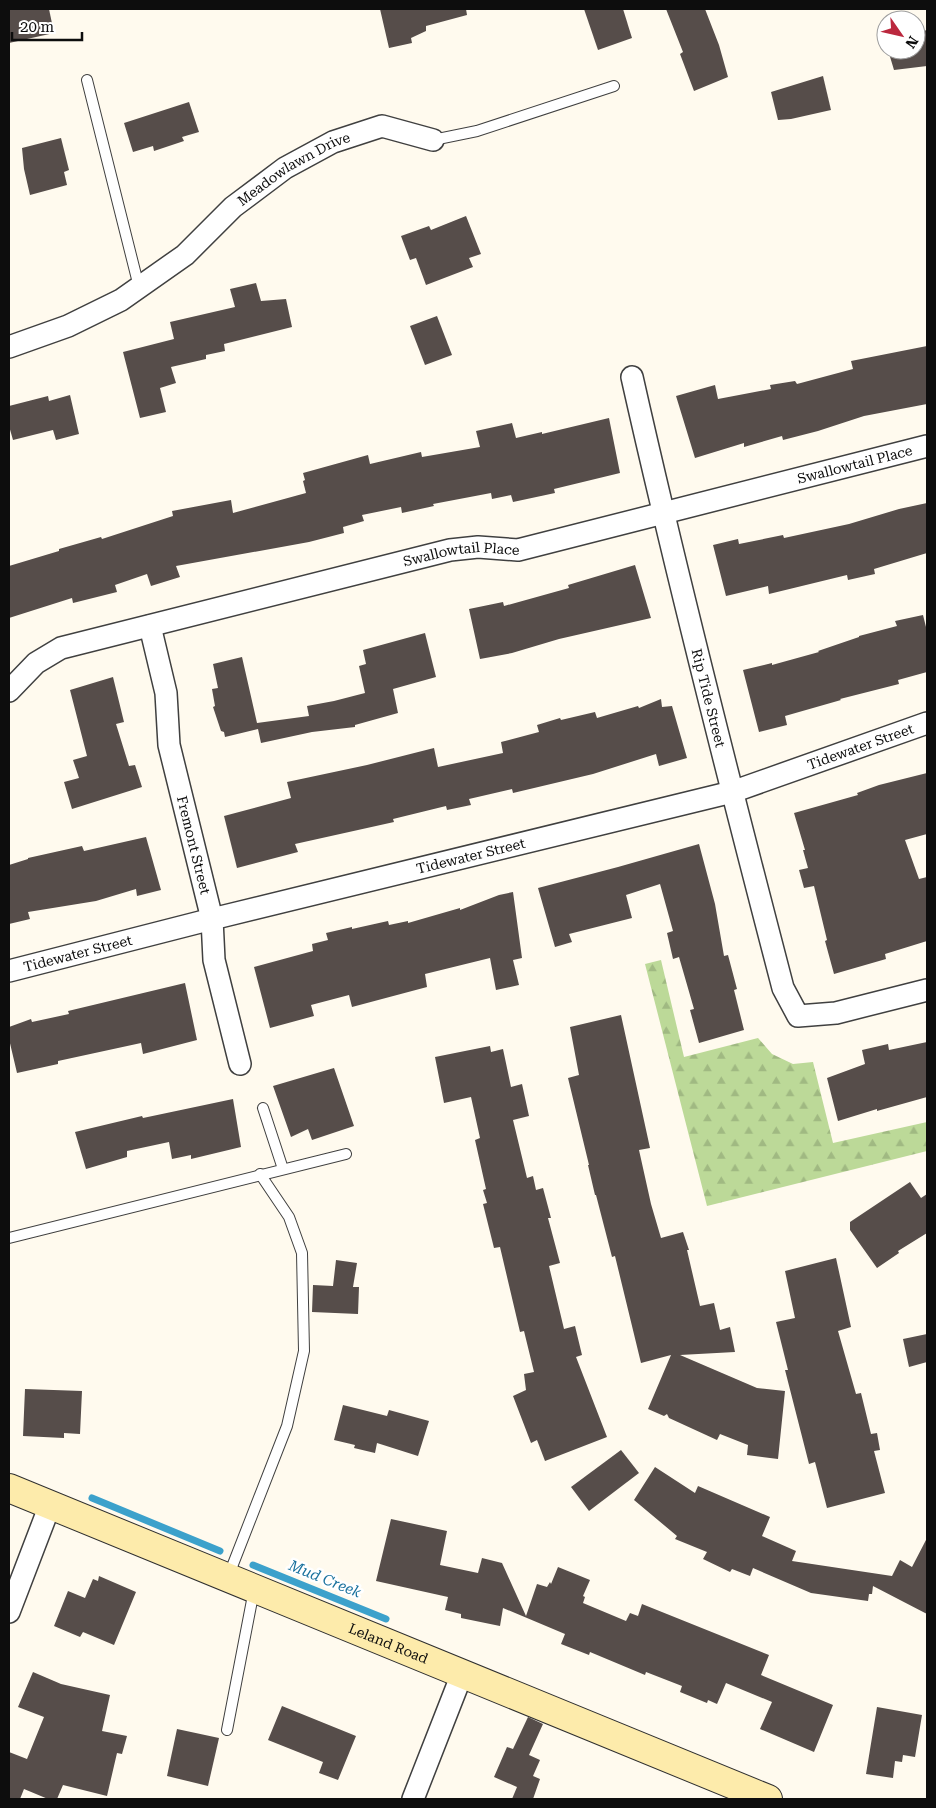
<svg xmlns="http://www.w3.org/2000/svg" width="936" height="1808" font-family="'Roboto Serif',serif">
<defs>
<pattern id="forest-firs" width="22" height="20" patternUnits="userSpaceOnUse" patternTransform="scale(1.25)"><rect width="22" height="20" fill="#bcd998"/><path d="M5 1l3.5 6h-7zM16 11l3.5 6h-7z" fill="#a0b982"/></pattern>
</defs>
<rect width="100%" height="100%" fill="#fffaee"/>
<polygon fill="url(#forest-firs)" points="661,960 684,1057 758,1038 772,1054 793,1064 813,1062 833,1143 927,1122 927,1151 707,1206 645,964"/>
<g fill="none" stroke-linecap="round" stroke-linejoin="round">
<g stroke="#3ca1cb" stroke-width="7">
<polyline points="92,1498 220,1551"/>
<polyline points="253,1565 386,1619"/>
</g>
</g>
<g fill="#564d4a">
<polygon points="9,9 49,9 54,33 9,43"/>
<polygon points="380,9 466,9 467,15 426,26 426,31 411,38 412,43 389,48"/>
<polygon points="584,9 623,9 632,38 598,50"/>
<polygon points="666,9 705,9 719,45 728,77 694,91 680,54 683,52"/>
<polygon points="927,30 927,66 894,70 888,50 916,50 916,33"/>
<polygon points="823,76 831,110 791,119 778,120 771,92"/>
<polygon points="189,102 199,132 182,137 184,141 154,151 153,146 133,152 124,123"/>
<polygon points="61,138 69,170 64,172 67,185 30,195 24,169 22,148"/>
<polygon points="466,216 481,254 469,258 473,267 426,285 416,258 410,260 401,236 429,226 431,230"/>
<polygon points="256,283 261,301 286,299 292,327 224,344 225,351 206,355 206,359 171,367 176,383 160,388 166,412 140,418 123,352 174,339 170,322 235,307 230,289"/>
<polygon points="437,316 452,355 425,365 410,326"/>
<polygon points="927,346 927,404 864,416 818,431 783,440 782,436 744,447 744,443 695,458 676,396 715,385 718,399 771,389 770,385 795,381 797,384 853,369 851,361"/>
<polygon points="70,395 79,434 56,440 53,430 13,440 9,426 9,406 48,396 49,401"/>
<polygon points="609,418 620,473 554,489 555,493 513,502 511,495 492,499 491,493 433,504 434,506 402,513 401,507 362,515 364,521 343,527 344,533 309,542 176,566 180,577 151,586 147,574 115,585 117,592 73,603 72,598 9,618 9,566 59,551 59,549 101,537 102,539 173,516 172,511 231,500 233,513 306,493 303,481 305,480 303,473 368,455 370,464 421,452 422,457 480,447 476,431 512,423 516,438 542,432 542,434"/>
<polygon points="927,503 927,553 874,569 875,574 848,580 847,575 769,594 768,586 726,596 713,545 738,539 739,544 783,535 784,538 849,524 899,509"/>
<polygon points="635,565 651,618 559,639 512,653 480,659 469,609 503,602 504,606 569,588 568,585"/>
<polygon points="923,615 927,631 927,672 898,680 899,684 840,699 841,700 785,716 787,725 759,732 743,670 772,663 772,665 819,652 818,651 859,637 859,636 897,626 895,621"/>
<polygon points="425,633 436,677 393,689 398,713 355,725 355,727 312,732 261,743 258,729 225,737 224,732 221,731 213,707 215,706 212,689 218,688 213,664 242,657 257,723 309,716 307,706 334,701 365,693 359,666 366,664 363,650"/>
<polygon points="113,677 124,722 116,724 129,766 135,765 142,787 72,809 64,782 79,778 73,760 87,756 70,690"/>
<polygon points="661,699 662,707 672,706 687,758 659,766 656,754 593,774 513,793 512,789 469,799 471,805 447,810 446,806 393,819 394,822 295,844 298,852 237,868 224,816 291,798 287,782 367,765 434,748 438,767 503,753 501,742 539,732 537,725 560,718 561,720 595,712 597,718 638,706 639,708"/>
<polygon points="927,773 927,834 905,840 919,879 927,877 927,941 885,954 886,959 834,974 825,941 827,940 814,886 804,888 799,870 808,868 803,850 805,850 794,813 858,795 857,793 879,785"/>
<polygon points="146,837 161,890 137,896 136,889 96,901 28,912 30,919 9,924 9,865 28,859 28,858 82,846 84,851"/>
<polygon points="699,844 715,904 724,956 728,955 737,989 734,990 744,1030 699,1043 690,1010 694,1009 679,957 673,959 667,933 673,931 660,884 626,895 632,918 569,934 572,942 555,947 538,888 618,867"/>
<polygon points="513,892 522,958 513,960 519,985 496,990 490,958 425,974 427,987 352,1007 349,995 311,1005 314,1016 270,1028 254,967 313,951 312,944 328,940 326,933 352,927 352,929 388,921 389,925 408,921 408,923 460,908 460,910 499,895"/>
<polygon points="185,983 197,1040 143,1054 141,1043 58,1061 58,1064 17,1073 9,1039 9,1027 31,1019 32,1022 69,1014 68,1011"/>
<polygon points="621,1015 650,1148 639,1150 651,1204 661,1238 683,1232 689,1250 687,1250 700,1306 714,1303 720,1330 730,1327 735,1352 680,1355 757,1388 785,1391 778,1459 747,1455 748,1445 720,1434 717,1440 669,1418 667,1414 664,1416 648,1409 671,1355 641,1363 615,1256 612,1257 596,1195 595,1195 588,1165 589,1165 568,1078 579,1075 570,1027"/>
<polygon points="927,1042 927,1097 877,1111 877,1109 838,1121 827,1078 865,1064 862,1050 888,1044 889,1050"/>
<polygon points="490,1046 491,1052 503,1049 511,1087 522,1084 529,1116 513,1120 527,1178 533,1176 536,1190 543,1188 551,1218 548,1218 560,1263 549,1266 564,1329 575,1326 582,1355 576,1357 607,1437 545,1461 537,1440 531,1443 513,1396 526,1390 524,1374 534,1372 524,1331 520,1332 500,1247 494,1248 483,1204 487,1203 483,1190 486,1189 475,1140 480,1138 471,1097 444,1103 435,1057"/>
<polygon points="334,1068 354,1126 312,1140 308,1129 291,1137 273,1086"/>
<polygon points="233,1099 241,1147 191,1159 191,1155 172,1159 169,1142 127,1151 127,1157 86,1169 75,1132 142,1116 143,1118"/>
<polygon points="910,1182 921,1198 927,1194 927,1233 898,1251 899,1253 877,1268 850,1230 850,1222"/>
<polygon points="836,1258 851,1327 838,1331 856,1394 861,1393 871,1434 877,1433 880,1450 874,1451 885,1493 827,1508 815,1462 809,1464 785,1370 788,1370 776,1322 795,1318 785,1271"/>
<polygon points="336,1260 357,1263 353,1287 359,1287 358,1314 312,1312 313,1285 333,1286"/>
<polygon points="927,1334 927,1362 909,1367 903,1339"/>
<polygon points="25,1389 82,1391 80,1434 64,1433 64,1438 23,1436"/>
<polygon points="343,1405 387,1416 389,1410 429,1421 418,1456 377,1443 375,1453 354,1448 355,1445 334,1440"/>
<polygon points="621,1450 639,1473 589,1511 571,1487"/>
<polygon points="655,1467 695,1493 698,1486 770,1517 762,1536 796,1551 792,1561 892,1576 900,1560 912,1567 927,1538 927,1614 873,1586 872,1594 869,1594 868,1601 811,1593 753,1568 750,1576 732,1569 730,1572 703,1559 707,1552 675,1539 677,1536 634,1500"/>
<polygon points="391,1519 447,1531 440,1565 478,1573 482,1558 502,1563 526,1616 537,1584 547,1587 550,1582 551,1584 558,1567 590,1580 583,1596 585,1597 583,1603 626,1621 630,1613 638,1616 642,1604 769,1655 761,1675 833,1705 814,1752 760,1729 772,1702 726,1683 717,1704 708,1700 707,1703 680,1692 682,1686 646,1672 645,1675 590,1652 589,1655 561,1644 565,1634 503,1608 500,1626 461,1618 461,1614 445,1610 448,1597 376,1581"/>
<polygon points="99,1576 136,1592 114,1645 83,1632 80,1637 54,1626 68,1591 85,1598 93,1579 98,1581"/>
<polygon points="33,1672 61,1684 110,1695 102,1731 127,1736 122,1754 117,1753 107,1796 63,1785 57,1799 48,1799 24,1789 20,1799 9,1799 9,1752 27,1759 44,1717 18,1707"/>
<polygon points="282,1706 356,1736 338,1780 319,1773 323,1762 268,1740"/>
<polygon points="877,1707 922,1715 915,1757 903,1755 902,1762 895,1761 893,1778 866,1774"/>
<polygon points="528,1717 543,1724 529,1755 540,1760 533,1776 540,1779 533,1799 512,1799 517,1787 494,1777 507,1747 513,1749"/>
<polygon points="177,1729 219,1738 208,1786 167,1776"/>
</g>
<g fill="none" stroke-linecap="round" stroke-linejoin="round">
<g stroke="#404040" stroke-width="12">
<g id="lane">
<polyline points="87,80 139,287"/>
<polyline points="433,140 477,131 614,86"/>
<polyline points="263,1108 283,1169"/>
<polyline points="9,1238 346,1154"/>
<polyline points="228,1577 287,1426 304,1351 302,1253 289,1217 260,1174"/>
<polyline points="227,1730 254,1590"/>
</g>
</g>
<g stroke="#404040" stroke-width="24">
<g id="street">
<path id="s1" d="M 9,347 L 68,326 L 121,300 L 185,255 L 233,207 L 285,168 L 333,142 L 382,126 L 433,140"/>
<path id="s2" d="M 632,377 C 678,582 730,785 783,988 L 798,1016 L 836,1013 L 927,990"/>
<path id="s3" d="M 150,626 L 166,693 L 169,745 L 212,919 L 214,960 L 240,1064"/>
<path id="s4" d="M 9,691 L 36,663 L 61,648 L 450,550 L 478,547 L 518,550 L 927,446"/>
<path id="s5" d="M 9,971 L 212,919 L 732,792 L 927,723"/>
<polyline points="9,1612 50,1505"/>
<polyline points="413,1799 462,1674"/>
</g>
</g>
<g stroke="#2f2f2f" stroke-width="30">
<g id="secondary">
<path id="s6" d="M 9,1488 L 768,1799"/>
</g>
</g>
<use href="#lane" stroke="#fff" stroke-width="10"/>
<use href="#street" stroke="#fff" stroke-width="21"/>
<use href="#secondary" stroke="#fdebab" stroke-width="28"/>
</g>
<g text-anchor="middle" stroke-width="5" stroke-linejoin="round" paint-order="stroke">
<g font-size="14" fill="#0d0d0d" stroke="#fff">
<text dy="5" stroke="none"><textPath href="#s1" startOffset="340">Meadowlawn Drive</textPath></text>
<text dy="5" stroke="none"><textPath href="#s4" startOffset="885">Swallowtail Place</textPath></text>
<text dy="5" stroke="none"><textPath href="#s4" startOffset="480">Swallowtail Place</textPath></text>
<text dy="5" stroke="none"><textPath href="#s2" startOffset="330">Rip Tide Street</textPath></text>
<text dy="5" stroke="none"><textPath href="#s5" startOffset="881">Tidewater Street</textPath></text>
<text dy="5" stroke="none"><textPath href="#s3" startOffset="224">Fremont Street</textPath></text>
<text dy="5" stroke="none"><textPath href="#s5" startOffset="476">Tidewater Street</textPath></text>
<text dy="5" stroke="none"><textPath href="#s5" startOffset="71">Tidewater Street</textPath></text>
<text dy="5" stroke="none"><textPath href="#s6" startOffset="410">Leland Road</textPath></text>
</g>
<g font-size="15" font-style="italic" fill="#19719d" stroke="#fff">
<text transform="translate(325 1579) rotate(22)" y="5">Mud Creek</text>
</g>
</g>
<rect width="936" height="1808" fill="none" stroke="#0d0d0d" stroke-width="20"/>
<g transform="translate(901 35) rotate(124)"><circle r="24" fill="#ffffff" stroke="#9e9e9e"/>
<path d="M0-4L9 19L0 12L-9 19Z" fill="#bb283e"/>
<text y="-8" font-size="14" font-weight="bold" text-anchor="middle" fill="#0d0d0d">N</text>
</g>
<path d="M12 32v8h70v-8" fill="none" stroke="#0d0d0d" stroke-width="2.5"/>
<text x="20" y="32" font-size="15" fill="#0d0d0d" stroke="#ffffff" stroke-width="4" paint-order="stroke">20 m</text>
</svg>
